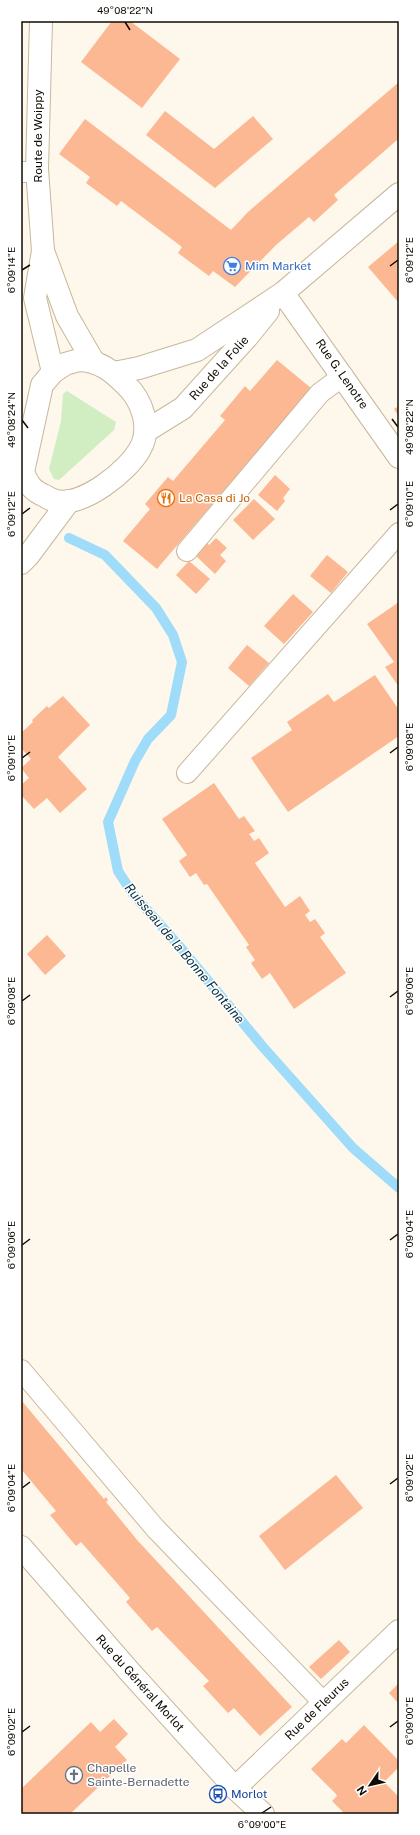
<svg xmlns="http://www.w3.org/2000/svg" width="420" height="1835" font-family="'Public Sans',sans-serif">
<rect width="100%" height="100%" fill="#fef7eb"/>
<polygon fill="#d0eec2" points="67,391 116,422 114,430 59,480 54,479 49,469 61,421 63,394"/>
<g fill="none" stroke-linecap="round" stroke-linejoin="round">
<polyline stroke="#9edcf9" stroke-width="10" points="69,538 105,555 156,608 173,635 182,662 171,715 148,739 135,761 108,822 118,871 133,894 180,947 263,1047 353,1148 399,1188"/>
</g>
<g fill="#fcb892">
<polygon points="112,21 130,21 180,59 142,108 81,62"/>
<polygon points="399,82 399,142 397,140 334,195 338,200 314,222 309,217 276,245 235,287 213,271 209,276 178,253 182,247 121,201 117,206 86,183 90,177 59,154 85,119 231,230 248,212"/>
<polygon points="165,111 214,149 253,116 273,139 215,188 146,135"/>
<polygon points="399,241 399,303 368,267"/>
<polygon points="277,360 311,388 157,569 123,541 150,509 145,504 168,477 173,481 225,420 220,416 245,386 250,391"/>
<polygon points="399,406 399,417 394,409"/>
<polygon points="275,475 290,489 283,498 285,501 277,511 258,495"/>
<polygon points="254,499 275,519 253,540 233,520"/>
<polygon points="216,538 227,548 220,555 226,561 215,574 195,555 206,542 209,545"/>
<polygon points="327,555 348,572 331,593 310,576"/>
<polygon points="189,561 210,579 196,594 176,575"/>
<polygon points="293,594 313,612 284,644 264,626"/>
<polygon points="399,602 399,687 385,667 394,662 367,624"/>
<polygon points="247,645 269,663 249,686 228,668"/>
<polygon points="375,675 399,710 399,736 288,812 251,758 292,730 287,722 328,694 334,702"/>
<polygon points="63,696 90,725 58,757 87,789 60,813 47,798 34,809 21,795 21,785 29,778 21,768 31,759 21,748 21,733 33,722 32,720 47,706 49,708"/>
<polygon points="214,783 239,819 244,816 249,823 255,831 249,834 254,841 259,838 269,853 255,863 285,907 300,896 310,911 305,915 310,922 315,919 325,933 320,937 346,973 294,1009 270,973 262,979 251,963 255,960 246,947 249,945 207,884 204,885 196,873 190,877 179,861 187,855 162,819"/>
<polygon points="47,935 66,956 45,975 27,954"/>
<polygon points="21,1400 104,1499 106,1497 108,1500 106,1502 138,1541 292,1707 260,1736 234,1708 228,1713 203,1686 209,1681 157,1627 152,1631 126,1602 130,1598 81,1542 76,1546 50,1515 56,1511 21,1469"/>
<polygon points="336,1475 363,1508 285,1570 259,1536"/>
<polygon points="339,1640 350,1652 321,1679 309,1667"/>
<polygon points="399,1683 399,1704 389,1693"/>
<polygon points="114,1719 128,1734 115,1747 127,1760 70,1814 21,1814 21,1789 91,1722 100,1732"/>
<polygon points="364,1725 399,1761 399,1767 384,1782 399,1797 399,1814 345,1814 332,1801 337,1796 336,1794 311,1769 342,1739 346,1743"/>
</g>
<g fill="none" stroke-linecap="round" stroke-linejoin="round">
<g stroke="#c7b89b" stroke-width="22">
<g id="service">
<polyline points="21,172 37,172"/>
<polyline points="187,551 320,393 343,376"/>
<polyline points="187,773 399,533"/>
<polyline points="21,1370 155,1528 324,1703"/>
</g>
</g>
<g stroke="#c7b89b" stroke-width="24">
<g id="minor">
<polyline points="283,293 399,457"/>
<polyline points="21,1547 129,1671 235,1788 263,1814"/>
<polyline points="235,1788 399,1631"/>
</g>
</g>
<g stroke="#c7b89b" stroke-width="24">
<g id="tertiary">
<polyline points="41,21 37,169 43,251 35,298 53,372"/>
<polyline points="43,251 67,316 93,361"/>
<path d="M 79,360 C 100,361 112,371 126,385 C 142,400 152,428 140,449 C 128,471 83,507 56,501 C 52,500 48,498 45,496 C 33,491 28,485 23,472 L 42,385 L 53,372 L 65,364 Z"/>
<polyline points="114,373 139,368 197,350 283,293 399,194"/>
<polyline points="146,431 183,408 247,337 268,311"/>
<polyline points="21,563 28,556 69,501"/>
</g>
</g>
<use href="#service" stroke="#fff" stroke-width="20"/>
<use href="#minor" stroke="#fff" stroke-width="22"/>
<use href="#tertiary" stroke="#fff" stroke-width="22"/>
</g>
<path fill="none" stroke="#100b03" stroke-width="1.5" d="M 125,22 L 130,30M 390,266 L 398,260M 22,270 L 30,265M 392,419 L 398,427M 22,420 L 28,428M 390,510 L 398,504M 22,514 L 30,508M 390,753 L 398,747M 22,758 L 30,752M 390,997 L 398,991M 22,1001 L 30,995M 390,1240 L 398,1234M 22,1245 L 30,1239M 390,1484 L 398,1478M 22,1488 L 30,1482M 390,1727 L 398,1721M 22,1732 L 30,1726M 262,1813 L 271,1807"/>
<defs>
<g id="supermarket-ring" transform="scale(0.9)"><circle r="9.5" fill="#fff" stroke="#3f7fe0" stroke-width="1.5"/><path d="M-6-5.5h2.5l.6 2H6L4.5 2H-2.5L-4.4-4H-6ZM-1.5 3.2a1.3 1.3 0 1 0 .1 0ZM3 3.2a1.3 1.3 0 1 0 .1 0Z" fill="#3f7fe0"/></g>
<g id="restaurant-ring" transform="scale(0.9)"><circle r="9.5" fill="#fff" stroke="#e8710a" stroke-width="1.5"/><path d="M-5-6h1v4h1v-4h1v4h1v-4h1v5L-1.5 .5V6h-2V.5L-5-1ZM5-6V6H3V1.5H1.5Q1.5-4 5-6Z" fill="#e8710a"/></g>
<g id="church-ring" transform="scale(0.9)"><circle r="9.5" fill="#fff" stroke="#6b7280" stroke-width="1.5"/><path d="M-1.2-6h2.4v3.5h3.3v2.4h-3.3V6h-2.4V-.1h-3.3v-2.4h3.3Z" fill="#6b7280"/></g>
<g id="bus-ring" transform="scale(0.9)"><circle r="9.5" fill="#fff" stroke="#1a4fb4" stroke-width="1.5"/><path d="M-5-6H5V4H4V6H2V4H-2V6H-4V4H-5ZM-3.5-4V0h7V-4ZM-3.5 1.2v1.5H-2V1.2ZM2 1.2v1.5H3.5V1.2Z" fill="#1a4fb4"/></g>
</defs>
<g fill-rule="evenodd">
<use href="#supermarket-ring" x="232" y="266"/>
<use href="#restaurant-ring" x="166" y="498"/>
<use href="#church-ring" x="74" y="1775"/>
<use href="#bus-ring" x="218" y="1794"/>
</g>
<g text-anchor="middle" stroke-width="3" stroke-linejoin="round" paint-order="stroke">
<g font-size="12" fill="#100b03" stroke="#fff">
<text transform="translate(38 136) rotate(-90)" y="4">Route de Woippy</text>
<text transform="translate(219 368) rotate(-48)" y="4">Rue de la Folie</text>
<text transform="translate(342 374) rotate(55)" y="4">Rue G. Lenotre</text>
<text transform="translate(140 1683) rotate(48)" y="4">Rue du Général Morlot</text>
<text transform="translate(317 1709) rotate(-44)" y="4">Rue de Fleurus</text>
</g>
<g font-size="12" fill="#366cbe" stroke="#fff" text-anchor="start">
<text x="245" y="270">Mim Market</text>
</g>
<g font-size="12" fill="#c56008" stroke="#fff" text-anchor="start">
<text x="179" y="502">La Casa di Jo</text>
</g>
<g font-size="12" fill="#5b616d" stroke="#fff" text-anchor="start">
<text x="87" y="1772">Chapelle<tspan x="87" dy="14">Sainte-Bernadette</tspan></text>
</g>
<g font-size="12" fill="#164399" stroke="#fff" text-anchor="start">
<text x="231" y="1798">Morlot</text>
</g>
<g font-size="13" font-style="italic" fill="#092f3e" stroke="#fff">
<text transform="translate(185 953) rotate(50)" y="5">Ruisseau de la Bonne Fontaine</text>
</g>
</g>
<rect width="420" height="1835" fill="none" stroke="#ffffff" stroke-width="44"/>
<g transform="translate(370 1785) rotate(236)" stroke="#ffffff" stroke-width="3" paint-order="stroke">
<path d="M0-3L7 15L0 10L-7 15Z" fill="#100b03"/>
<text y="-6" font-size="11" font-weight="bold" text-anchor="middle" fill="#100b03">N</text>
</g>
<rect x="22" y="22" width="376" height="1791" fill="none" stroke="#100b03" stroke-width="1.5"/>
<g font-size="10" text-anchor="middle" fill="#100b03">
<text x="125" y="14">49°08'22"N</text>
<text transform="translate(409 260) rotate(-90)" y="4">6°09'12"E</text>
<text transform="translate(11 270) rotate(-90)" y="4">6°09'14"E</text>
<text transform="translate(11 420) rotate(-90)" y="4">49°08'24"N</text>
<text transform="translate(409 427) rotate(-90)" y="4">49°08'22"N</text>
<text transform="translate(409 504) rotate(-90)" y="4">6°09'10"E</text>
<text transform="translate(11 514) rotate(-90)" y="4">6°09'12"E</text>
<text transform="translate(409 747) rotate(-90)" y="4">6°09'08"E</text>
<text transform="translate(11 758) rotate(-90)" y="4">6°09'10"E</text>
<text transform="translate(409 991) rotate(-90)" y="4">6°09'06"E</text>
<text transform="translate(11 1001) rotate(-90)" y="4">6°09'08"E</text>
<text transform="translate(409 1234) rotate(-90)" y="4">6°09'04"E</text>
<text transform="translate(11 1245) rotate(-90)" y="4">6°09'06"E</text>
<text transform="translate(409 1478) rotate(-90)" y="4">6°09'02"E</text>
<text transform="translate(11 1488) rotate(-90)" y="4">6°09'04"E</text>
<text transform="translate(409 1721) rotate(-90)" y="4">6°09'00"E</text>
<text transform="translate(11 1732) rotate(-90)" y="4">6°09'02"E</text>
<text x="262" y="1828">6°09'00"E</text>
</g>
</svg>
